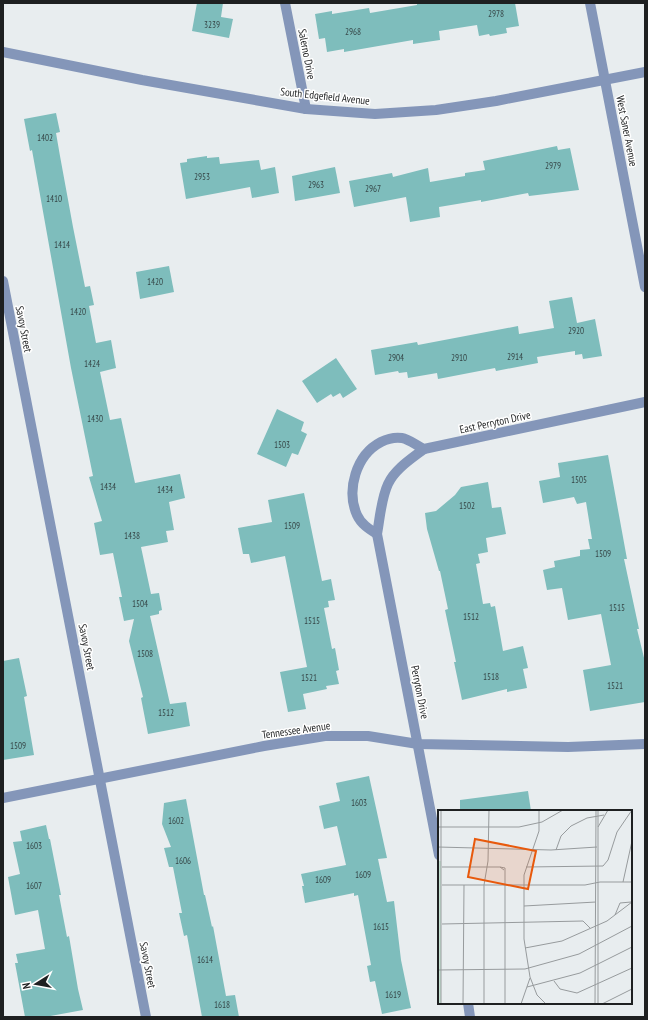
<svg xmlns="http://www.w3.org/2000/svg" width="648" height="1020" font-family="'PT Sans Narrow',sans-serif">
<rect width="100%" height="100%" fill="#e8edef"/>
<g fill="#7ebdbc">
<polygon points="197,3 223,3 221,17 233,19 229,38 192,31"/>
<polygon points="417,3 515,3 519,26 506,28 507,33 490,36 489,34 479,36 477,25 439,31 440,40 413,44 413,40 344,52 344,49 327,52 325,38 319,39 315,14 332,11 332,14 369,8 370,13 417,5"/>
<polygon points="56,113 60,132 56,133 60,156 73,227 85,287 90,286 94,305 89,306 96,343 111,340 116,368 100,372 110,420 121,418 135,483 180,474 185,498 169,502 174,530 166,531 168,542 141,547 151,594 159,593 162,610 159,611 159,614 150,616 170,704 186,702 190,726 148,734 141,698 143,697 129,641 134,619 124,621 119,597 122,597 113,553 100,555 94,523 102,521 89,477 93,476 71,368 32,150 30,151 24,119"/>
<polygon points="557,146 558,150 570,148 579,190 529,196 528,193 481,202 481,200 439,207 440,217 410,222 406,197 354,207 349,181 392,173 393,177 428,168 430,182 465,176 465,173 485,170 483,161"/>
<polygon points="207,156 207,158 219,157 220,164 259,160 261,170 275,167 279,193 252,198 250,187 186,199 180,163 187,162 187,159"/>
<polygon points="335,167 340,193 295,201 292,176"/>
<polygon points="169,266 174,292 140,299 136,272"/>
<polygon points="572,297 577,323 595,319 602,356 583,359 582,354 575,355 575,351 537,357 538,363 496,371 495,368 438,379 437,373 408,378 407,372 399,373 398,371 375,375 371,350 417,342 418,345 518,326 519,334 554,328 549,301"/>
<polygon points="336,358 357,389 343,398 340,393 333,397 331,394 317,403 302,381"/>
<polygon points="277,409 304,422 301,431 307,434 298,455 292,453 286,467 257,454"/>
<polygon points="608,455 627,559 624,559 639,629 637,629 645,662 645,702 590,711 583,670 611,665 601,614 568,620 562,588 547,590 543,570 555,567 554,561 580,556 580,550 590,549 588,539 592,539 586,502 577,504 574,497 543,503 539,481 560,477 558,463"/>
<polygon points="488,482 492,508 501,507 506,534 486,538 488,552 478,554 480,563 476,564 483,604 490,603 491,607 495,606 503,651 523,646 528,668 523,669 527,688 507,692 507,689 462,700 454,662 456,662 445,610 448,609 440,571 439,571 427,529 425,513 436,511 455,495 461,487"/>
<polygon points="304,493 322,581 331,579 335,600 328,601 329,607 324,608 332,649 335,648 339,670 336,671 339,684 326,686 327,689 303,694 306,709 288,712 280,672 307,667 285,556 251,563 249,554 243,554 238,528 272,522 268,500"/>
<polygon points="19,658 27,696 24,697 34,755 3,760 3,661"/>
<polygon points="369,776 387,858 378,859 387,902 394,901 401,960 411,1008 382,1014 375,981 370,982 367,966 371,965 358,895 354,896 354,893 305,903 302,886 304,886 301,874 346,865 337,826 324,829 319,806 340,801 336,783"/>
<polygon points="528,791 531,811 460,811 460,800"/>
<polygon points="186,799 204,895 205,895 212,927 213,926 226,996 235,995 239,1017 202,1017 187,935 184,936 179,913 182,913 173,867 169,867 164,848 171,847 162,824 164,803"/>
<polygon points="46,825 49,839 50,839 61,895 59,895 67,937 69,936 78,989 83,1010 45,1017 25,1017 15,963 18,963 16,954 45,949 38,910 15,915 8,877 20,874 13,842 22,841 20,831"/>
</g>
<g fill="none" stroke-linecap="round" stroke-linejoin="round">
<g stroke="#8496b9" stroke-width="10">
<polyline points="285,3 306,109"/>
<polyline points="590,3 645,287"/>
<polyline points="3,52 142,80 306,109 375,114 436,110 496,101 645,72"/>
<polyline points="3,281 146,1017"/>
<path d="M 424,449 C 411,459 395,469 388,484 C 381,499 380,518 377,534 L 439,855"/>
<path d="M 377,534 C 369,529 361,524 357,515 C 346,490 356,455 381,442 C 387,439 395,437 402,438 C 409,439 417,446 424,449 L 645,402"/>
<polyline points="3,798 264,746 325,736 368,736 418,744 568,747 645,744"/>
<polyline points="468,1003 470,1017"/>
</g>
</g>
<g text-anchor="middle" stroke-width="3" stroke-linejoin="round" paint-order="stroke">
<g font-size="9" fill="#364748">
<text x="496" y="17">2978</text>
<text x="212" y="28">3239</text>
<text x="353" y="35">2968</text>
<text x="45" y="141">1402</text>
<text x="553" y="169">2979</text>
<text x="202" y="180">2953</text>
<text x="316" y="188">2963</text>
<text x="373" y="192">2967</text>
<text x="54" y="202">1410</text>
<text x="62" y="248">1414</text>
<text x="155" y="285">1420</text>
<text x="78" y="315">1420</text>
<text x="576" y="334">2920</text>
<text x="515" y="360">2914</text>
<text x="396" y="361">2904</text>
<text x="459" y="361">2910</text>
<text x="92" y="367">1424</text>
<text x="95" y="422">1430</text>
<text x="282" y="448">1503</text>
<text x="579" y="483">1505</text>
<text x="108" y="490">1434</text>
<text x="165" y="493">1434</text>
<text x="467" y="509">1502</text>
<text x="292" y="529">1509</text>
<text x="132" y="539">1438</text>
<text x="603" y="557">1509</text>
<text x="140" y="607">1504</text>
<text x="617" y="611">1515</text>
<text x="471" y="620">1512</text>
<text x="312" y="624">1515</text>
<text x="145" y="657">1508</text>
<text x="491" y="680">1518</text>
<text x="309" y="681">1521</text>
<text x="615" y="689">1521</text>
<text x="166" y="716">1512</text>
<text x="18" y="749">1509</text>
<text x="359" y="806">1603</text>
<text x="176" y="824">1602</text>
<text x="34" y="849">1603</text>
<text x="183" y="864">1606</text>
<text x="363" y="878">1609</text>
<text x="323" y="883">1609</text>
<text x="34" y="889">1607</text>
<text x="381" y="930">1615</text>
<text x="205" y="963">1614</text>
<text x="393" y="998">1619</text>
<text x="222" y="1008">1618</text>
</g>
<g font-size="11" fill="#1e2021" stroke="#fff">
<text transform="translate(307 54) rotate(79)" y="4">Salerno Drive</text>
<text transform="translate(325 96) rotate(6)" y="4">South Edgefield Avenue</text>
<text transform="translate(627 131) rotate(79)" y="4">West Saner Avenue</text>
<text transform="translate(24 329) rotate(79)" y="4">Savoy Street</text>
<text transform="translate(495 422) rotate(-12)" y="4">East Perryton Drive</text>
<text transform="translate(87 647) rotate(79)" y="4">Savoy Street</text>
<text transform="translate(420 692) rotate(79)" y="4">Perryton Drive</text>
<text transform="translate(296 730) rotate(-8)" y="4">Tennessee Avenue</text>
<text transform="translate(148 965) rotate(79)" y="4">Savoy Street</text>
</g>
</g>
<g transform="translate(438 810)">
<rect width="194" height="194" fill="#e8edef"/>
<path d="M 0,51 L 3,51 L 3,194 L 0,194 Z" fill="#c3e1d1"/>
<path fill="none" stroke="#979b9d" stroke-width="1" d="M 3,0 L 3,194M 101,0 L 101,21 L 86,65 L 86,129 L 92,167 L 99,185 L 108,194M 0,17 L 81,17 L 104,12 L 125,0M 160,17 L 170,0M 0,37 L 113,40 L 159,37M 118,40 L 123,26 L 133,16 L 149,8 L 166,5M 4,57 L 62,57 L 66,60M 62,57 L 67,58 L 67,194M 88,57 L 165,56 L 170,50 L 179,22 L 194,0M 185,72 L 194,31M 4,75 L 147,75 L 162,72 L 194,72M 86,96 L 158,92M 177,105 L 182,93 L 193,92M 4,114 L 145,111 L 152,118M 87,138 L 124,131 L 169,111 L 194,92M 0,160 L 87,159 L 141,144 L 194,116M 116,171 L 122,179 L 139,183 L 194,158M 89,177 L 142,163 L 194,137M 25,194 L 26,75M 46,194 L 46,75 L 50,51 L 51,0M 83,194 L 92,168M 157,194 L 158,0M 160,194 L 160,0M 164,194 L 194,179"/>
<path fill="#e8590c" fill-opacity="0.15" stroke="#e8590c" stroke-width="2" d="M 37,29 L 98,41 L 90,79 L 30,67 Z"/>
<rect width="194" height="194" fill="none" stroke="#1e2021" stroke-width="2"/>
</g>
<rect width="648" height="1020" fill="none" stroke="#1e2021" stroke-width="8"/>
<g transform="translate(36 984) rotate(259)" stroke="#ffffff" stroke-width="3" paint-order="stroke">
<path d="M0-3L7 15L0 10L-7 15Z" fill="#1e2021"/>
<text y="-6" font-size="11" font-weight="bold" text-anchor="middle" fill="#1e2021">N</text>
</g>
</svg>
